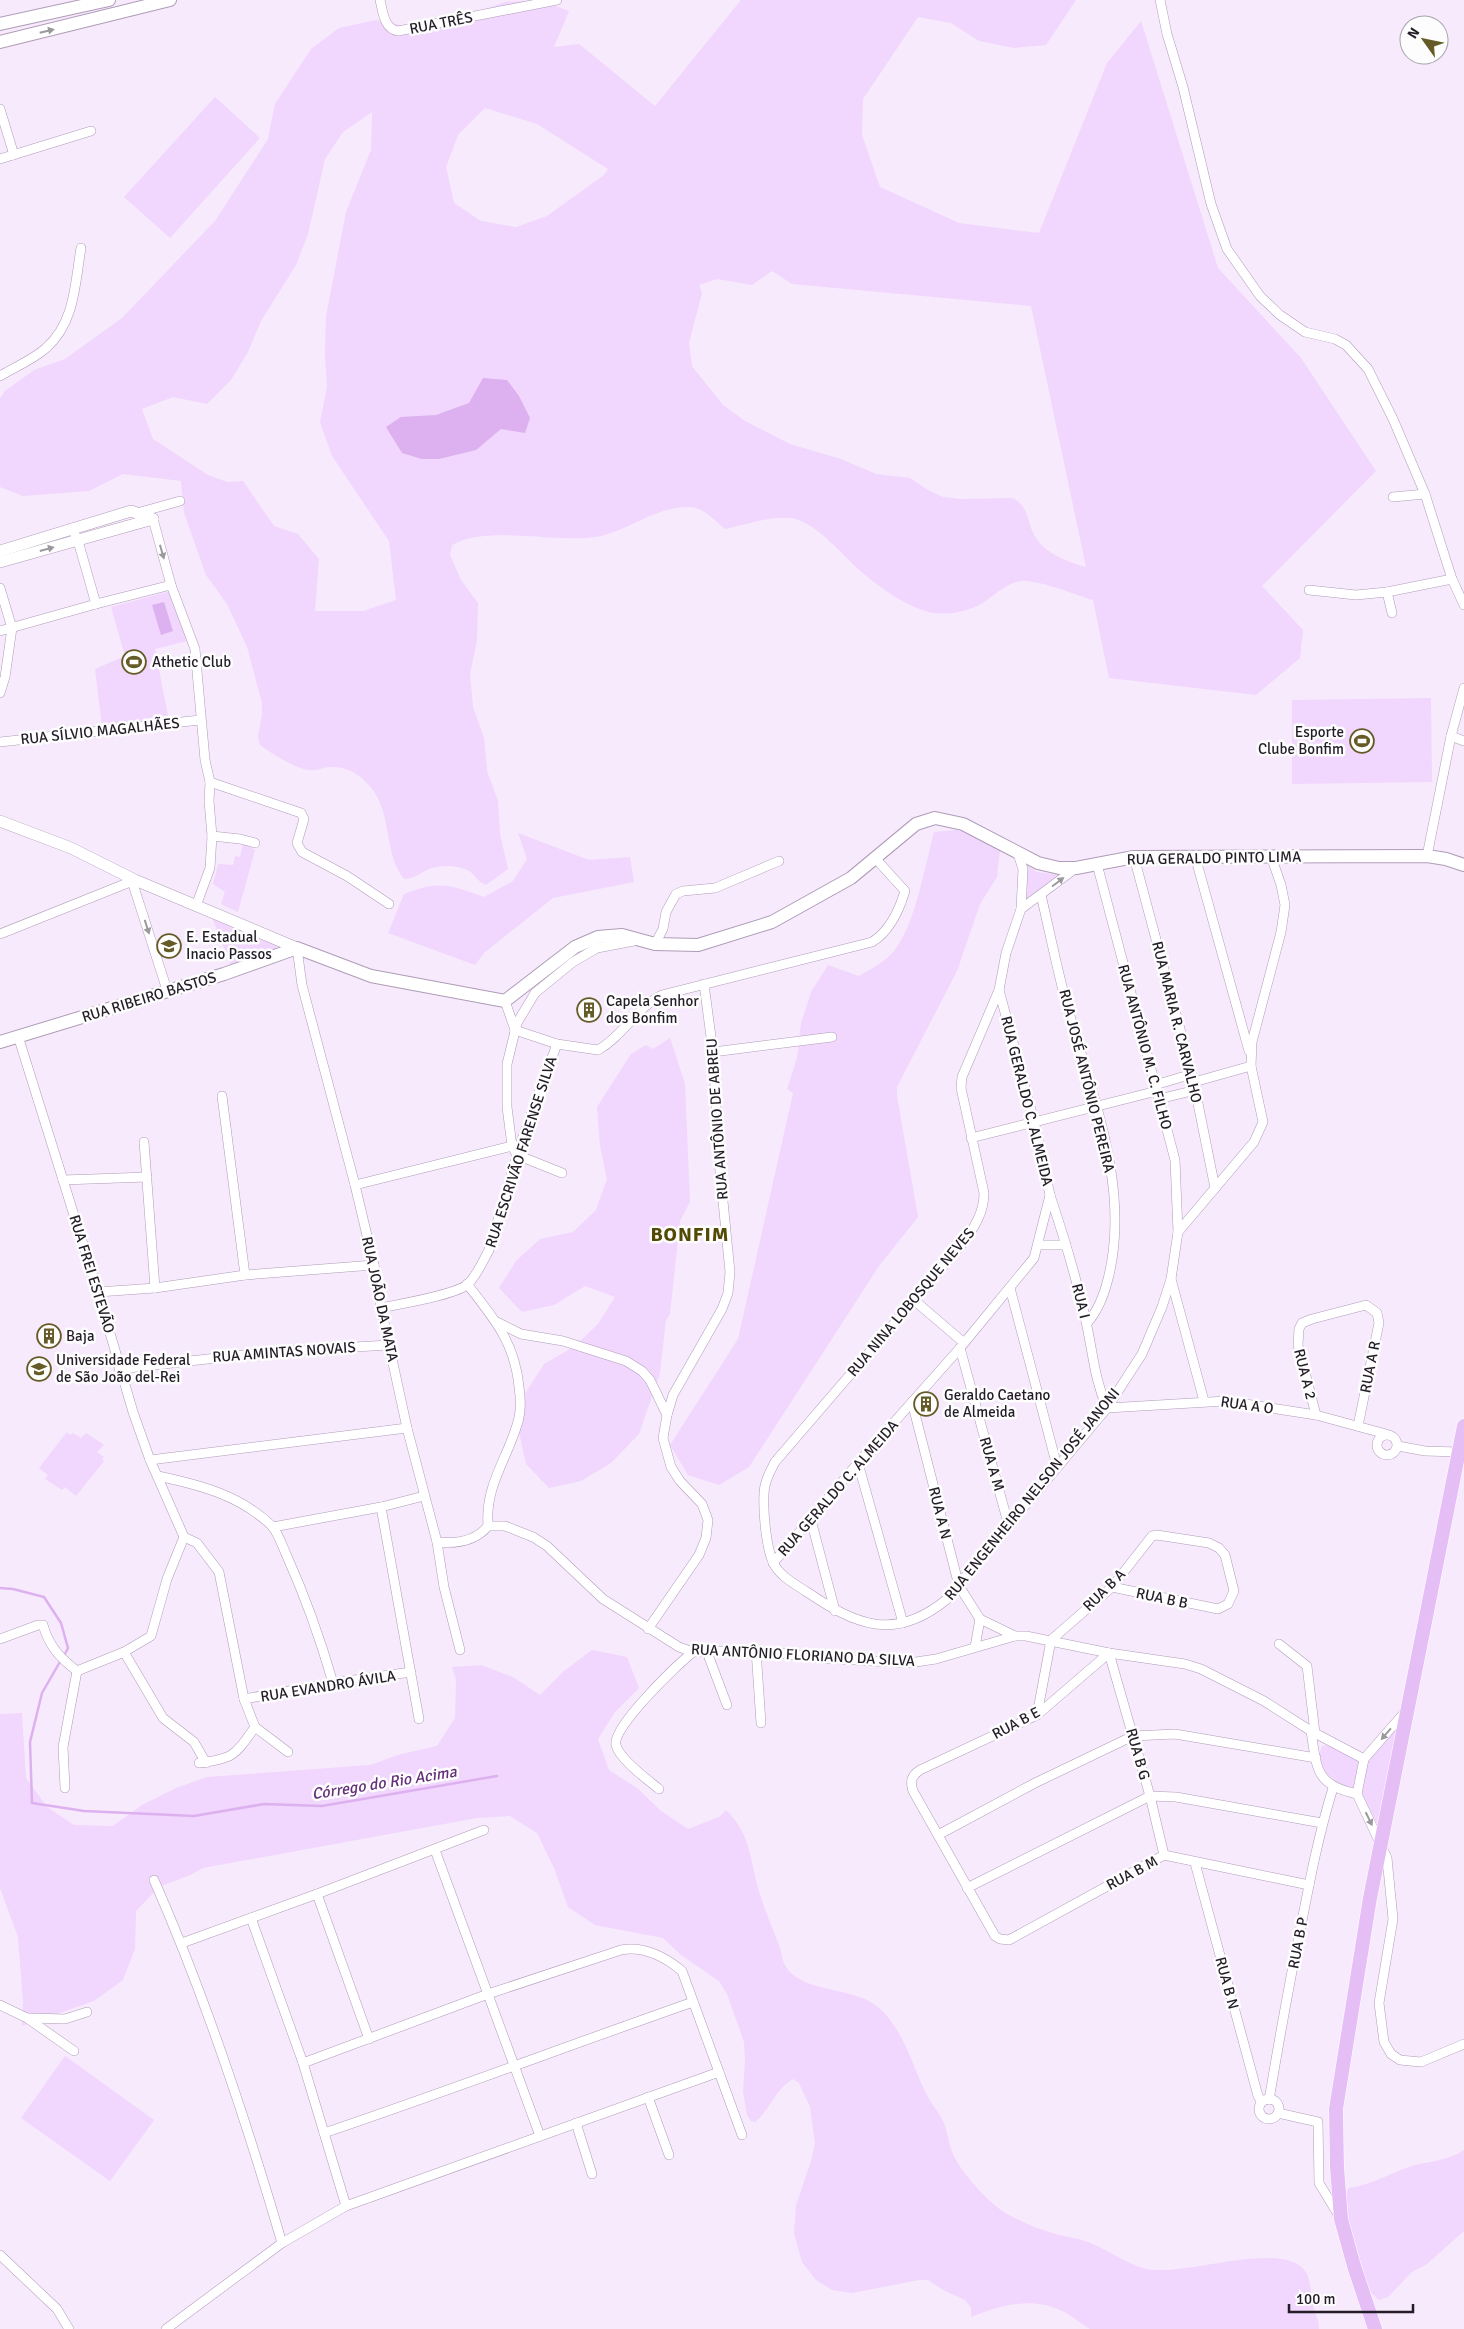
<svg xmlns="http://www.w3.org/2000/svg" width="1464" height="2329" font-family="Signika,sans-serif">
<rect width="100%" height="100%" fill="#f7eafd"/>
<g fill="#f1d6fd" fill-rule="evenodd">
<path d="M 539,0 L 569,11 L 554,47 L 579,44 L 655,106 L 741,0 L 1076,0 L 1046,45 L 1014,48 L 979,41 L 951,23 L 918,17 L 863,99 L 862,135 L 880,187 L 959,223 L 1039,233 L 1107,63 L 1141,21 L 1218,268 L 1301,358 L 1376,471 L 1262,586 L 1303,630 L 1300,658 L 1256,695 L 1109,678 L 1093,600 C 1076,595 1035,578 1020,581 C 1004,584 994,596 981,604 C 966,612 946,616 929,612 C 906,606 882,589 864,574 C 844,558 815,519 789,518 C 769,516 745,525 725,529 C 715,521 705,508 690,507 C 656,506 629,531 596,537 C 555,543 486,525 452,545 L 450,555 L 461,580 L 478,603 L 477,640 L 470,674 L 473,707 L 484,738 L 487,771 L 498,801 L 500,834 L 508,869 L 486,885 C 477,882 474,872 465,869 C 455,865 439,865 429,869 C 420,873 414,879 404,879 C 381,850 395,809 365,781 C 356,772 343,766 330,767 C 324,767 318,771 311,770 C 297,770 271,753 260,745 L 258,737 L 262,714 L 262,703 L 247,647 L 227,604 L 206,575 L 184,513 L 181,481 L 123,474 L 89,491 L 23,496 L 0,487 L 0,398 L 5,391 L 34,370 L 65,359 L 122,318 L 215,221 L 268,139 L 275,104 L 311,49 L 339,28 L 376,20 L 410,27 L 443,24 L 505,2 ZM 485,108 L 537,124 L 608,169 L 604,175 L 547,216 L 516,227 L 481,221 L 454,203 L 446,167 L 458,135 ZM 372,112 L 371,150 L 346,212 L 326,316 L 325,354 L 327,387 L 320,422 L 332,456 L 389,541 L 396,600 L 363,611 L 315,611 L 319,559 L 298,534 L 274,526 L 243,481 L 227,482 L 208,475 L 153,439 L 142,409 L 173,397 L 207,404 L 231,380 L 248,352 L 261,321 L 296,265 L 308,234 L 325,159 L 343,132 ZM 772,271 L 792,284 L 1031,306 L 1086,567 C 1070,563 1048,554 1038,541 C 1026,526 1031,506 1012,498 L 961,499 L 943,497 L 928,490 L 910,478 L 876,474 L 841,459 L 790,444 L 745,421 L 723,405 L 692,366 L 689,343 L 702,293 L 699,285 L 717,279 L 752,285 Z"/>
<polygon points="215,97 260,138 170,238 124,197"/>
<polygon points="167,592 173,594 187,641 155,649 169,721 102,727 95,669 125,656 111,607"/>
<polygon points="1431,698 1432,782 1292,784 1292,700"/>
<path d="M 956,830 L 1001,841 L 997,877 L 980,904 L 957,971 L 897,1087 L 897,1096 L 918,1217 L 879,1266 L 749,1467 L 719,1485 L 688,1475 L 670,1445 L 738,1339 L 793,1093 L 787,1089 L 797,1058 L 801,1023 L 811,992 L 828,965 L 859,976 C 871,969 885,962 894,951 C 915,925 925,866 934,832 Z"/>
<path d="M 518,833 L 589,860 L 630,857 L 634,882 L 553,898 L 484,953 L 475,965 L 388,933 L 404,894 C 441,880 449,885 484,897 L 513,881 L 527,859 Z"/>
<polygon points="243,843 255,850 238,912 221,904 225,892 213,884 218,864 233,865 235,856 240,857"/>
<polygon points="1027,866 1037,872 1059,875 1026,903"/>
<polygon points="212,917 275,943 277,947 273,954 231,966"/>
<polygon points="670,1038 685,1084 690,1202 680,1221 670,1314 666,1320 660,1373 639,1434 611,1463 581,1481 549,1488 526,1464 519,1432 523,1397 544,1364 575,1346 598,1324 615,1297 585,1286 554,1305 522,1312 499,1288 516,1261 540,1239 573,1232 596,1210 607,1179 600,1146 597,1107 631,1054 646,1045 653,1049"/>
<polygon points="67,1432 70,1435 73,1433 81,1438 86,1433 104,1445 97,1452 104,1457 102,1459 104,1461 76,1496 65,1487 62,1490 45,1479 48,1475 39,1468"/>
<path d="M 592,1650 L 627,1657 L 639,1688 L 615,1712 L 598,1739 L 609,1770 L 637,1788 L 661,1811 L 688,1829 L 719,1817 L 726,1810 C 750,1833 750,1858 758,1888 C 764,1910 774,1931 781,1951 C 785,1997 853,1983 879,2008 C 905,2031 912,2067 928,2097 C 932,2105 938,2111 942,2119 C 947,2129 948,2141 952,2152 C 960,2172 993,2209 1013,2217 C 1026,2224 1041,2230 1055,2234 C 1066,2237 1078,2238 1088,2242 C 1107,2249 1123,2262 1143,2268 C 1178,2280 1281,2238 1305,2271 C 1311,2279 1310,2290 1312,2300 C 1313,2310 1319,2319 1319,2329 L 1090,2329 C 1080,2323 1070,2314 1060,2310 C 1031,2296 998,2306 971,2317 L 971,2308 L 965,2300 L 943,2290 L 928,2280 L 919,2280 L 852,2293 L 832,2290 L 816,2280 L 802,2262 L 794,2233 L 796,2205 L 812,2158 L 815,2143 L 810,2107 L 799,2083 L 793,2079 C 776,2088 770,2110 755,2122 L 751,2121 L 747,2115 L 743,2092 L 745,2059 L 744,2042 L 727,1994 L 719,1981 L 681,1955 L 663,1938 L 595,1925 L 568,1907 L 554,1868 L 537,1833 L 510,1816 L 477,1818 L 203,1868 L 190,1875 L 159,1887 L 136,1911 L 135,1949 L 123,1980 L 94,2001 L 22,2026 L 23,2002 L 18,1937 L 0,1888 L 0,1714 L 22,1713 L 26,1778 L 47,1807 L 74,1825 L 113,1826 L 142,1805 L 176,1788 L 207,1777 L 370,1765 L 401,1754 L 437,1746 L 455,1718 L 456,1680 L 452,1667 L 481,1665 L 513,1677 L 540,1695 L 564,1671 Z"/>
<polygon points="1399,1725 1378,1825 1361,1793 1368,1761"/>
<path d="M 1328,1745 L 1359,1762 L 1353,1789 C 1334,1783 1312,1769 1322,1746 Z"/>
<polygon points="65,2056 154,2120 110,2181 21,2118"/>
<path d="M 1464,2150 L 1464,2231 L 1427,2264 L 1412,2272 L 1388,2297 L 1379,2300 C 1350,2276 1351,2227 1346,2193 L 1349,2188 C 1372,2185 1390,2173 1412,2166 C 1429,2161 1448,2161 1464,2150 Z"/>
</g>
<g fill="#ddb1ef">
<polygon points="483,378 507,380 519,396 530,418 525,433 501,429 476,450 439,459 422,459 402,453 386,427 401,417 436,415 469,403"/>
<polygon points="164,602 173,631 161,635 152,605"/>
</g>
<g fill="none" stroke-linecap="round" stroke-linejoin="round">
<g stroke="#ddb1ef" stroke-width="2.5">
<polyline points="0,1588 13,1589 44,1597 61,1623 68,1648 64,1656"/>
<polyline points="61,1660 42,1693 30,1742 32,1803 84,1811 194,1816 264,1804 322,1806 497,1776"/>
</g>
<g stroke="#af9cb8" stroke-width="10">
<g id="minor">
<path d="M 380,0 C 383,12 384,29 398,31 L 557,0"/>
<polyline points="1160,0 1167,34 1183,87 1211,204 1227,249 1260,296 1280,315 1305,332 1335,339 1346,345 1368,369 1393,419 1425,494 1452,579 1464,605"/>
<polyline points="0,109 14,155"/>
<polyline points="0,159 91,131"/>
<path d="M 0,376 C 15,367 34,359 46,348 C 75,323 75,283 81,248"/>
<polyline points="1393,497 1425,494"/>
<polyline points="137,513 180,501"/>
<polyline points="153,519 171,585 195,649 205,760 210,782 209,801 212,836 210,868 196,906"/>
<polyline points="72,528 78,541 96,604"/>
<polyline points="0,588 12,628 5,677 0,693"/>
<polyline points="1309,590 1356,595 1387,592 1452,579"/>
<polyline points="1387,592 1392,613"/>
<polyline points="0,631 96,604 171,585"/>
<polyline points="1451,736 1464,741"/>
<polyline points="0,742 200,720"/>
<polyline points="210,782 301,813 304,819 297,843 302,852 347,876 389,904"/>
<polyline points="212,836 240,839 255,843"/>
<polyline points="1018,854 1023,869 1021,909 1076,868"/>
<polyline points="1195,856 1249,1051"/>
<polyline points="1427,856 1451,736 1464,688"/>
<polyline points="1134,857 1192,1074 1215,1188"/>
<polyline points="132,881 167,990"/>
<path d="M 1041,895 C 1049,929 1056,964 1065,998 C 1089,1089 1132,1185 1108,1279 C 1104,1295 1098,1311 1087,1323"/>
<path d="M 1021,909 L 1006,953 L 999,990 L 962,1077 L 961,1088 L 984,1193 C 984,1212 975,1226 964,1242 L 775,1462 C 770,1472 764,1482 764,1494 C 763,1511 766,1547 773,1562 C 779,1576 795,1584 807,1592 C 856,1625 894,1642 946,1600 L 1107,1408 L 1142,1354 L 1162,1307 L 1171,1279 L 1178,1232 L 1175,1160 L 1097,864"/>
<polyline points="0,934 135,880"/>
<polyline points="655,944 663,929 666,912 676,894 683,891 715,888 779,861"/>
<polyline points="297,948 302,985 355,1185 374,1265 381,1308 407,1428 437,1542 444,1587 460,1650"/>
<polyline points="505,1001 515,1030"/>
<path d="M 515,1030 L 557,1044 L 598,1050 C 623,1036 637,1007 662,995 L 872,942 C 890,931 899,911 905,891 L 876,859"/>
<polyline points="18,1036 98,1292 133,1412 150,1460 184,1537"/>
<polyline points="713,1052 832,1037"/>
<polyline points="1194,1082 1251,1066"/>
<polyline points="1155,1085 1192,1074"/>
<polyline points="222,1096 245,1275"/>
<polyline points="1159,1099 1196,1090"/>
<polyline points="971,1138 1157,1091"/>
<polyline points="144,1142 155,1288"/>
<polyline points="562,1173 517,1155 512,1146 507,1107 507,1064 517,1023 535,993 573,962 597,948 634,941"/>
<polyline points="63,1180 147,1177"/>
<polyline points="355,1185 512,1146"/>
<path d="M 1050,1195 C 1064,1237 1077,1279 1086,1322 C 1093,1352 1094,1378 1107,1408 L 1226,1401 L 1316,1415 L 1386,1434"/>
<polyline points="1178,1232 1254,1142 1263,1122 1251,1066 1252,1042 1281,932 1285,905 1281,885 1271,856"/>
<polyline points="1038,1245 1066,1245"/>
<polyline points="1171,1279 1204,1401"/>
<path d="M 467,1284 C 494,1318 515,1343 519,1387 C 521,1400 521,1413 517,1425 C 506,1461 485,1486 488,1526"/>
<polyline points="1010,1288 1057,1466"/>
<polyline points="98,1292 155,1288 245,1275 374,1265"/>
<polyline points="915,1301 963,1342"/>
<path d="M 381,1308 C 399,1304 456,1295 468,1284 C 477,1275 483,1261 489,1250 L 521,1142 L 557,1044"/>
<polyline points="497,1322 521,1334 563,1341 626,1361 642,1371 650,1380 667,1415"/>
<polyline points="960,1348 1008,1523"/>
<polyline points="119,1369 270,1352 389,1345"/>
<polyline points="912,1402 959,1586 980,1619"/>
<polyline points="1316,1415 1298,1345 1299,1329 1302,1323 1312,1319 1366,1305 1377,1313 1379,1323 1358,1426"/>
<circle cx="1387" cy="1445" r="10"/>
<polyline points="1398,1446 1425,1451 1459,1452"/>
<polyline points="150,1460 407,1428"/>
<polyline points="858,1463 903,1623"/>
<path d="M 158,1476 C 200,1485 240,1495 272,1526 C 278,1533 282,1545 286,1554 C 305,1596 320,1638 333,1683"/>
<polyline points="811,1520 835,1611"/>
<polyline points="273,1527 381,1507"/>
<polyline points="184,1537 197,1543 219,1572 244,1699 255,1727 288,1752"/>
<path d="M 437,1542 C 456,1544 475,1542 488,1526 L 505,1526 L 533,1537 L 547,1546 L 603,1599 L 679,1647 L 693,1652 L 756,1650 L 819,1658 L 909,1663 L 936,1659 L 1015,1636 L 1026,1636 L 1109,1653 L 1185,1664 L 1201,1669 L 1264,1701 L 1311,1731 L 1364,1759"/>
<polyline points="773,1563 858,1463 960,1348 1034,1258 1050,1195 1034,1121 999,990"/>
<polyline points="980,1619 1015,1636"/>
<polyline points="648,1629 699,1555 706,1538 708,1520 702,1504 680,1481 671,1467 663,1438 667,1415 673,1395 722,1309 728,1293 730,1272 719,1161 713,1052 704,984"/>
<path d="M 0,1639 L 38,1625 L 43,1625 C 49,1646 60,1658 77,1671"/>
<polyline points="1279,1644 1307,1666 1315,1733"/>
<polyline points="975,1647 980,1619"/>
<polyline points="756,1650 761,1723"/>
<polyline points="124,1652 163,1718 194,1742 206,1763"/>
<polyline points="707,1652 727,1705"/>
<path d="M 1109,1653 L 1037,1715 L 920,1770 C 911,1776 910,1782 913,1791 L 995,1936 L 1000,1939 L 1009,1940 L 1164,1855 L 1309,1885"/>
<polyline points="1109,1653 1150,1796 1164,1855"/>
<polyline points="244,1699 333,1683 411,1672"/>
<polyline points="1405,1712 1364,1759 1357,1794 1387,1858 1393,1919 1379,2003 1384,2042 1391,2054 1400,2060 1421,2062 1464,2044"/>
<polyline points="1037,1715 1051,1640 1112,1587 1152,1536 1157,1535 1209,1543 1219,1548 1225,1555 1234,1591 1228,1604 1218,1609 1112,1587"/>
<polyline points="419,1719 381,1507 424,1496"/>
<path d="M 1311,1731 C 1317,1769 1315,1785 1357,1794"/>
<path d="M 199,1763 C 234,1759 235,1755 255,1727"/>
<polyline points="65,1788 63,1747 77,1671 124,1652 151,1636 167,1579 184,1537"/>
<path d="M 659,1789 C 648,1780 619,1759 616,1745 C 611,1728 678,1664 693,1652"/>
<polyline points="938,1835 1035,1783 1133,1736 1175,1734 1316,1758"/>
<polyline points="435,1850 540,2136"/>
<polyline points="1195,1863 1258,2096 1262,2102"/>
<path d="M 154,1880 C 206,1998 246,2120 282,2243"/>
<polyline points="967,1888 1150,1796 1176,1797 1322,1823"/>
<polyline points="317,1894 369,2039"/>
<polyline points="251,1918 303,2063 346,2206"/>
<polyline points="182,1943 317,1894 484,1830"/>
<polyline points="0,2005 27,2018 74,2051"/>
<polyline points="28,2018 65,2019 87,2012"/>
<path d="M 303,2063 L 488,1994 L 621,1950 C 643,1946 665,1957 682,1971 L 742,2135"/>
<polyline points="648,2097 669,2155"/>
<circle cx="1269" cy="2109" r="10"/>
<path d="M 1269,2100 C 1279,2041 1289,1984 1301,1926 C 1310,1879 1319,1833 1333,1788"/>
<polyline points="1278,2113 1318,2122 1319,2183 1339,2216"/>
<polyline points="576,2123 592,2174"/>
<path d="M 324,2133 C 448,2091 570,2045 693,2002"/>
<polyline points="0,2255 57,2309 69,2329"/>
<polyline points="166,2329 282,2243 346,2206 719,2072"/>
</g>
</g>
<g stroke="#af9cb8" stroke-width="12">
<g id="tertiary">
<polyline points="0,551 131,511 153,519"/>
<polyline points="0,562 153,519"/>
<polyline points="0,821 71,848 135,880 297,948"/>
</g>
</g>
<g stroke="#af9cb8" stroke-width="14">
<g id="secondary">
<polyline points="0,24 109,0"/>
<polyline points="0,42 170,0"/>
<polyline points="0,1042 224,974 297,948 371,976 505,1001 575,947 598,937 622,935 655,944 698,945 772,922 851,878 916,824 935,818 963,824 1038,863 1059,868 1076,868 1134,857 1427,856 1446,859 1464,865"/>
</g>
</g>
<g stroke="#fff" stroke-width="15">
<polyline id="trunk" points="1375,2329 1354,2266 1341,2219 1337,2167 1336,2109 1370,1898 1464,1426"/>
</g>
<use href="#minor" stroke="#fff" stroke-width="9"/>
<use href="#tertiary" stroke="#fff" stroke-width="11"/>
<use href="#secondary" stroke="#fff" stroke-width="12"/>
<use href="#trunk" stroke="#e6bef6" stroke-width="14"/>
</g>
<defs><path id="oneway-solid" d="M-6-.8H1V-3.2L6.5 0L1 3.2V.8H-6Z" transform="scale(1.25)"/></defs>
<g fill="#9c999e">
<use href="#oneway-solid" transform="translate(47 31) rotate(-13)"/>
<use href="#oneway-solid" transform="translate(47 549) rotate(-15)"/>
<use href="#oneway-solid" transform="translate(162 552) rotate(74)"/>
<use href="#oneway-solid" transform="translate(1058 882) rotate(-37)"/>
<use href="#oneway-solid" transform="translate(147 927) rotate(72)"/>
<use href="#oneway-solid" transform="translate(1386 1734) rotate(131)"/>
<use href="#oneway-solid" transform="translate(1369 1819) rotate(64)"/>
</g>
<defs>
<g id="stadium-ring" transform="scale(1.25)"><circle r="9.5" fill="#fdfdfd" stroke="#665b27" stroke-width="1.5"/><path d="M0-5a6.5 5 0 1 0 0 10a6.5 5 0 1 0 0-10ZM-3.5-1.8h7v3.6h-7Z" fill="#665b27"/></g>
<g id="school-ring" transform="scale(1.25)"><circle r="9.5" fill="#fdfdfd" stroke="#665b27" stroke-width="1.5"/><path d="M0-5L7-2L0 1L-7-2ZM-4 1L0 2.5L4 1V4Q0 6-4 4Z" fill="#665b27"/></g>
<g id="building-ring" transform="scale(1.25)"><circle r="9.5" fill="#fdfdfd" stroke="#665b27" stroke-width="1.5"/><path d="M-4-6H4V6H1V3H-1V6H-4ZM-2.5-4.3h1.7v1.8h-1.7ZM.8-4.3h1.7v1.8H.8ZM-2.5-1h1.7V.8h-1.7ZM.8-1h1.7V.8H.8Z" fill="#665b27"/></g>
<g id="university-ring" transform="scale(1.25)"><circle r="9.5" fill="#fdfdfd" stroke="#665b27" stroke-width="1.5"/><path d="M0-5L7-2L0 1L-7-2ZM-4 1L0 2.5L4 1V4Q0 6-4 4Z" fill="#665b27"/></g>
</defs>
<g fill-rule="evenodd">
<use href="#stadium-ring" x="134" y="662"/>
<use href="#stadium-ring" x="1362" y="741"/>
<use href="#school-ring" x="169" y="946"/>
<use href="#building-ring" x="589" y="1010"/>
<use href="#building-ring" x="49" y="1336"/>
<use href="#university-ring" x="39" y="1369"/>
<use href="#building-ring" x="926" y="1404"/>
</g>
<g text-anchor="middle" stroke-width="5" stroke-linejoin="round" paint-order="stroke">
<g font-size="15" fill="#241d27" stroke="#fdfdfd">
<text transform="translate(441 23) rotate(-11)" y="5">RUA TRÊS</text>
<text transform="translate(100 731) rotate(-6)" y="5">RUA SÍLVIO MAGALHÃES</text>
<text transform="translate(1214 858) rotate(-1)" y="5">RUA GERALDO PINTO LIMA</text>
<text transform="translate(149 997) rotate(-17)" y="5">RUA RIBEIRO BASTOS</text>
<text transform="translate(1177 1022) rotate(76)" y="5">RUA MARIA R. CARVALHO</text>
<text transform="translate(1145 1047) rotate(75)" y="5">RUA ANTÔNIO M. C. FILHO</text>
<text transform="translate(1087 1081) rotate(76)" y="5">RUA JOSÉ ANTÔNIO PEREIRA</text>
<text transform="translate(1027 1101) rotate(76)" y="5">RUA GERALDO C. ALMEIDA</text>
<text transform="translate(717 1119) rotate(-94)" y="5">RUA ANTÔNIO DE ABREU</text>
<text transform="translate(521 1152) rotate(-72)" y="5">RUA ESCRIVÃO FARENSE SILVA</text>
<text transform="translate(92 1274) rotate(73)" y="5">RUA FREI ESTEVÃO</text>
<text transform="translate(380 1299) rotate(78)" y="5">RUA JOÃO DA MATA</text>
<text transform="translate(1081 1301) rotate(76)" y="5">RUA I</text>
<text transform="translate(911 1302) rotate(-50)" y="5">RUA NINA LOBOSQUE NEVES</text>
<text transform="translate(284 1352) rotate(-4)" y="5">RUA AMINTAS NOVAIS</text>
<text transform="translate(1370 1367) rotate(-79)" y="5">RUA A R</text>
<text transform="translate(1305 1374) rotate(76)" y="5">RUA A 2</text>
<text transform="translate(1247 1405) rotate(8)" y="5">RUA A O</text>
<text transform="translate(992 1464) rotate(74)" y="5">RUA A M</text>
<text transform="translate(838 1488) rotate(-49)" y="5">RUA GERALDO C. ALMEIDA</text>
<text transform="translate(1032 1494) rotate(-51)" y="5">RUA ENGENHEIRO NELSON JOSÉ JANONI</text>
<text transform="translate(940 1513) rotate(76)" y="5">RUA A N</text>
<text transform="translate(1104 1590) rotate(-45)" y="5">RUA B A</text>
<text transform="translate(1162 1598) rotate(12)" y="5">RUA B B</text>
<text transform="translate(803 1655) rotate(3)" y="5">RUA ANTÔNIO FLORIANO DA SILVA</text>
<text transform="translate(328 1686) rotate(-9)" y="5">RUA EVANDRO ÁVILA</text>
<text transform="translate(1016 1723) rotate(-28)" y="5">RUA B E</text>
<text transform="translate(1138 1754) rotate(74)" y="5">RUA B G</text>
<text transform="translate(1132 1873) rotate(-28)" y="5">RUA B M</text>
<text transform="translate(1298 1943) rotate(-79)" y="5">RUA B P</text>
<text transform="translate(1227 1983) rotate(75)" y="5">RUA B N</text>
</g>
<g font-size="15" fill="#241d27" stroke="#fdfdfd" text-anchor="start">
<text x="152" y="667">Athetic Club</text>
<text x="1344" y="737" text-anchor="end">Esporte<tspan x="1344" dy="17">Clube Bonfim</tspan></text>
<text x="186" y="942">E. Estadual<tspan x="186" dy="17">Inacio Passos</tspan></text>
<text x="606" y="1006">Capela Senhor<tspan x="606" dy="17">dos Bonfim</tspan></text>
<text x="66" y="1341">Baja</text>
<text x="56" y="1365">Universidade Federal<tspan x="56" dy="17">de São João del-Rei</tspan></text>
<text x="944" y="1400">Geraldo Caetano<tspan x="944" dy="17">de Almeida</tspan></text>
</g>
<g font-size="16" font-style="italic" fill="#632f78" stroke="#fdfdfd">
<text transform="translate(384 1782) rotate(-9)" y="6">Córrego do Rio Acima</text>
</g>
<g font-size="20" font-weight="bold" letter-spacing="1" fill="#544805" stroke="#fdfdfd">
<text x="690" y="1241">BONFIM</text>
</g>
</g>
<g transform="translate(1424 40) rotate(303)"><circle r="24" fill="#fdfdfd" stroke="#a6a3a7"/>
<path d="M0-4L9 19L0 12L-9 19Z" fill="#665b27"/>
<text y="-8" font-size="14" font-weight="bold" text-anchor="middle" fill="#241d27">N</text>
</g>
<path d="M1289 2304v8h124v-8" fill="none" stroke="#241d27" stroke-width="2.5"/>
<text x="1296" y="2304" font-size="15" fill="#241d27" stroke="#fdfdfd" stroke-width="4" paint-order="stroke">100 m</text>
</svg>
